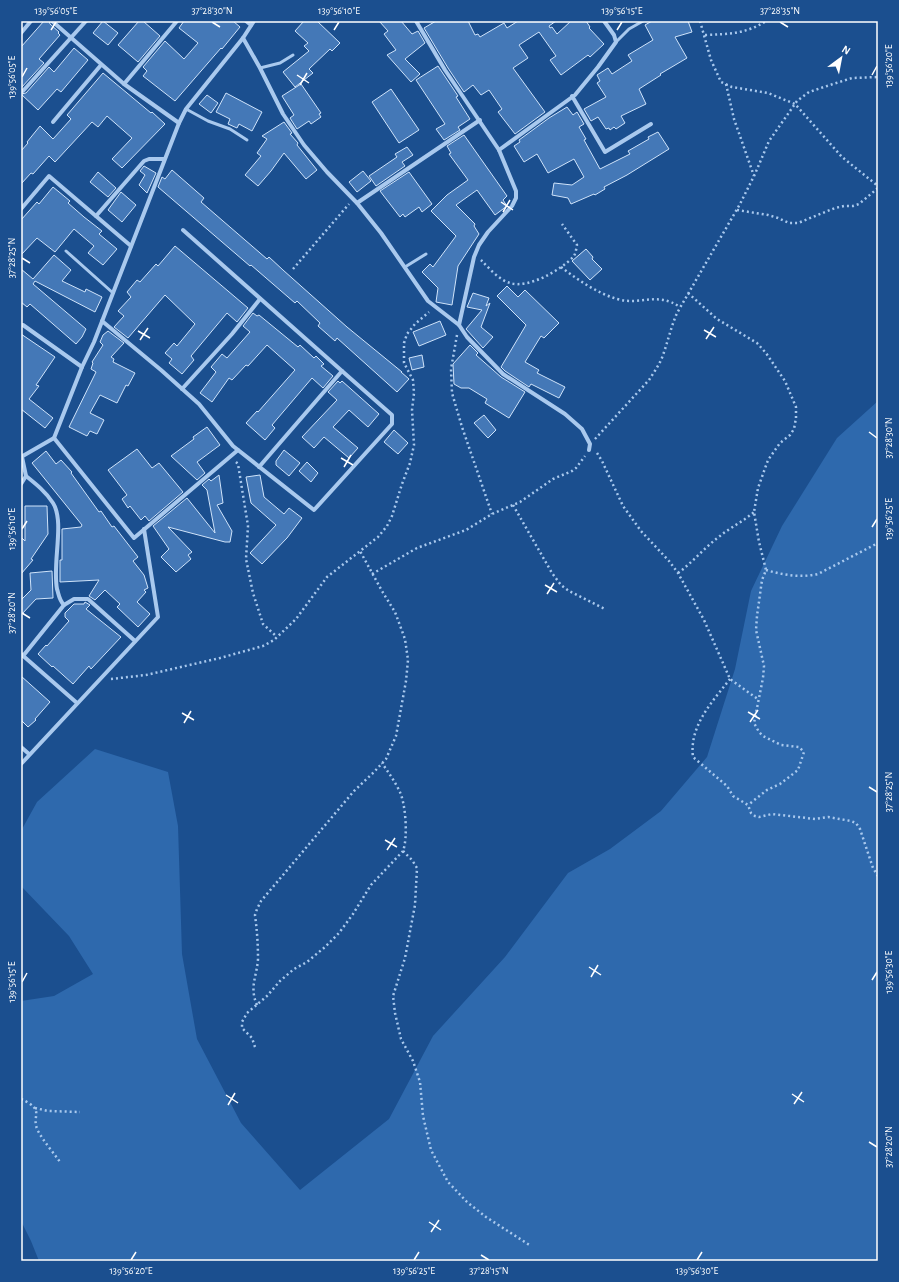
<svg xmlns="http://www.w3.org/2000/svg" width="899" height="1282" font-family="'Alegreya Sans',sans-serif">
<rect width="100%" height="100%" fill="#1b4f8f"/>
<polygon fill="#2e69ad" points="878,401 878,1261 39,1261 31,1241 21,1221 21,1001 54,996 93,974 69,936 21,886 21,831 37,802 95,749 168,772 178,826 182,954 197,1039 241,1123 300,1190 389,1119 433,1036 505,957 568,873 610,849 661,811 707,757 735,669 751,591 782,526 837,438"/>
<g fill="#4478b7" stroke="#cfe3fa">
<polygon points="44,21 49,21 50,24 59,32 58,33 60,35 39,59 44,63 21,88 21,47"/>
<polygon points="103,21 118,33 108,45 93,33"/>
<polygon points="139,21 143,21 160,36 138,62 118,45"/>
<polygon points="184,21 233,21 240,27 222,49 221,48 175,101 143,76 147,71 143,67 165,41 184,59 198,43 179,28"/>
<polygon points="304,21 317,21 340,43 332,51 330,49 309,69 313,73 295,87 283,72 309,51 304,46 308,43 295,31"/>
<polygon points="379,21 401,21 412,34 418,31 425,43 405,59 420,74 411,82 387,55 396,50 384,34 388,31"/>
<polygon points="436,21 468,21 475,35 478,34 480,37 504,23 507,28 518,21 556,21 549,26 550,28 552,27 557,34 571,21 586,21 590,27 589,28 604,44 590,57 588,55 561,75 550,60 556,56 539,32 519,45 528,58 513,68 545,112 515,134 498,112 502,109 489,90 481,95 473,85 464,92 448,68 424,28"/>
<polygon points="652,21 688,21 692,32 675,37 687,58 660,74 661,75 639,89 646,104 621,116 625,123 616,129 614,127 610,130 609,128 606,129 598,117 591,121 584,109 606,97 597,83 600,81 597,75 608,68 612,74 632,61 628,55 653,40 645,25"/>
<polygon points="74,48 88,60 61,92 57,89 38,110 21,94 26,93 49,67 54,72"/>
<polygon points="438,66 458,96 456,97 470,119 458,127 460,130 444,140 436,129 445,124 416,80"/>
<polygon points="103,73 151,113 152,112 165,124 122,168 112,159 132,138 107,116 98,127 92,122 55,162 49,156 33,174 31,173 21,184 21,151 28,143 27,142 40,126 53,139 71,119 67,115"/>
<polygon points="301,84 321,113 319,114 321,117 311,124 309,121 297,129 290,118 294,115 282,96"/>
<polygon points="391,89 419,130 399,143 372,102"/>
<polygon points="226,93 262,112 252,131 239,124 237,128 228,124 230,119 216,112"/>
<polygon points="207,95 218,103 211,113 199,104"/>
<polygon points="567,107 573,115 577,112 584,124 579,127 586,139 584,140 600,169 630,154 628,151 649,139 648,137 658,132 669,149 627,175 604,187 605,189 595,195 594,194 571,204 568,198 552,195 554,183 572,185 584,177 574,159 548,173 537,154 524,162 514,146 520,142 519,140 549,118"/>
<polygon points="284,122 292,133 290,134 298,143 297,145 317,170 306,179 284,153 271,171 258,186 245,175 261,156 257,153 267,139 262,136"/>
<polygon points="464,135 507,196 503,200 507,206 495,215 477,190 456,205 475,224 474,226 479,234 458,266 452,305 436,302 438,288 422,272 430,264 433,267 456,236 431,211 447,195 468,180 449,154 451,153 447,146"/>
<polygon points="407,147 413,155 402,162 405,166 376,186 369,176 397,157 395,154"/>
<polygon points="144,166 156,173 147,193 139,185 145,175 140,171"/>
<polygon points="172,170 204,198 201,202 267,259 269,257 283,270 347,327 402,372 401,372 409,379 397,392 337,338 335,341 318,326 320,323 297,301 295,303 251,265 250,266 158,187 162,177 165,179"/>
<polygon points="363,171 371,181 357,192 349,182"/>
<polygon points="98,172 116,188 108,197 90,182"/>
<polygon points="409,172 432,204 422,212 419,207 405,217 403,214 400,217 380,191"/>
<polygon points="53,187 70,201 68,203 84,217 102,231 99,234 117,249 103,265 88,253 94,246 74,229 55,252 37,238 21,255 21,220 37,202 39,204"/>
<polygon points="121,192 136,205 122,222 108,210"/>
<polygon points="175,246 248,308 237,322 227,313 191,356 194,360 182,374 169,363 172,359 165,353 174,343 177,346 195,324 165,295 128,338 114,327 124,316 118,311 131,297 127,292 137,280 140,282 156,264 158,266"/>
<polygon points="586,249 593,257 592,259 602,269 590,280 572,261"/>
<polygon points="54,255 71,270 62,281 85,292 86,289 102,297 95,312 35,281 33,284 86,329 82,337 76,344 30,304 27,307 21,302 21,269 33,279"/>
<polygon points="507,286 518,297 525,290 559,323 544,338 541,336 525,362 539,370 537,373 565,387 559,398 531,384 529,387 505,371 501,367 526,325 497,296"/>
<polygon points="473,293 489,298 486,306 490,303 481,327 493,337 483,348 466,329 482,310 467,307"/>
<polygon points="253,313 257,316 259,315 298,347 300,345 314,358 316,356 324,364 321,366 333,376 323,388 312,378 272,425 275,428 265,440 246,423 257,411 258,412 295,370 267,345 248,366 246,365 232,380 229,378 212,402 200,393 216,372 211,367 222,354 227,358 250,332 243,326"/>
<polygon points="440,321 446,335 419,346 413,332"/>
<polygon points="108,331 124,343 111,357 114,359 113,362 135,373 128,386 126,385 117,403 100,395 90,413 104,420 97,434 90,431 87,436 69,427 96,372 91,369 93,363 92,362 103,345 100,342 103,335"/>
<polygon points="21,334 55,357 36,385 39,386 29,399 53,418 45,428 21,409"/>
<polygon points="470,345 478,353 476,355 501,377 525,392 509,418 485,403 487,399 469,388 461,388 454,384 453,364"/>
<polygon points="422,355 424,367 412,370 409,358"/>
<polygon points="338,381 340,383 342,381 379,414 368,427 349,410 333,427 358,448 349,458 324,437 314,448 302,437 337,400 328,392"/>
<polygon points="484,415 496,430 488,438 474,423"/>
<polygon points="207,427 220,445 197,462 205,473 197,480 171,456 194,439 193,437"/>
<polygon points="394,430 408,443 398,454 384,442"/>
<polygon points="137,449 152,468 159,463 183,492 149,521 145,516 141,520 130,506 128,508 122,499 127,495 108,470"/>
<polygon points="284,450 300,463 289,476 276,465 276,461"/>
<polygon points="46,451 56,464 61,460 72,472 71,473 99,512 101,511 112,527 114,526 138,557 133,561 144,575 148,588 144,590 146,592 137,602 150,614 138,627 117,607 120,604 105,590 95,600 89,596 99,580 60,582 60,560 62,560 62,529 81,527 82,525 32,463"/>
<polygon points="307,462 318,473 311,482 299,471"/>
<polygon points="219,475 223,503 217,505 232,531 230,542 225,542 168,527 192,552 188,555 191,559 176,572 161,557 169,549 153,526 187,498 215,533 207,490 202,485 209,479 211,481"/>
<polygon points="260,475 264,497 284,514 289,508 302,518 287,538 262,564 250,553 276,525 251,503 246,477"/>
<polygon points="25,506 47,506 48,534 31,559 33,560 21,574 21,537 25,541"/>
<polygon points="52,571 53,598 36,599 21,615 21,600 31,590 30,573"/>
<polygon points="85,602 90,605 86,609 121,637 91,669 89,666 73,684 53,666 52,667 38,654 46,645 47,646 69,621 65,617 65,613 74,604 84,604"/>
<polygon points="21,676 50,702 35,719 36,720 28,727 21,720"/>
</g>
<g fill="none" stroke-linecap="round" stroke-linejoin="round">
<g stroke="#a9c9ee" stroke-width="2.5" stroke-dasharray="2 3" stroke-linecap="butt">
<polyline points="700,21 711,60 721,82 732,87 768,93 795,104 842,157 878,186"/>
<path d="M 705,35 C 728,34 746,34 766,21"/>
<polyline points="726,84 734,119 754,176"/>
<polyline points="737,210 768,215 778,218 789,223 798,223 835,208 844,206 853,206 859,204 878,188"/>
<path d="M 481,260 C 489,268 499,280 510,283 C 528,289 561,270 573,257 C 576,254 576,249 577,245 L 562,224"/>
<path d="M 561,267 C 578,280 597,293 617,299 C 641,306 656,291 680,307"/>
<polyline points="293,269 349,204"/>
<polyline points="688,293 717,319 757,343 766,353 785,381 796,407 796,418 794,429 790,435 780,443 768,460 758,488 754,512 759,542 766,570 762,580 757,616 756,630 764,666 763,678 754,723 759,732 763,736 781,745 799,747 804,752 798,770 780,784 767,790 748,805"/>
<polyline points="457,335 451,369 452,393 462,427 492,514"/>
<path d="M 595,439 L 649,380 C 654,372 660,364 663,355 C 668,341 671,327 677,313 L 740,204 L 755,174 L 769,141 L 797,101 L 809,92 L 833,84 L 852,78 L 878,77"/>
<polyline points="597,453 602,461 623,506 641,531 669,561 678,573 704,620 730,679 759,700"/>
<polyline points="236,462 238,464 248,526 246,559 253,593 263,624 276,636"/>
<polyline points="513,505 552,573 561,585 569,591 605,609"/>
<path d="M 766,570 C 783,575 801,578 818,574 L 878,543"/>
<path d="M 678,573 C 693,562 705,547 720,536 C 731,527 744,521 754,512"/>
<polyline points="372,574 417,548 466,530 492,514 520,502 553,479 572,471 576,468 585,456"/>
<polyline points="111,679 146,675 220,658 263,646 274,640 296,619 327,577 378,537 387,526 392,516 402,484 410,463 414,445 412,410 414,393 413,380 404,363 404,343 407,334 415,324 429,312"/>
<path d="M 730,679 C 712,702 689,726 693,757 L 727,786 L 733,796 L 748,805 L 751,813 L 755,816 L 759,817 L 772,814 L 815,819 L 828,817 L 851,821 L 856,823 L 860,829 L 873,868 L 878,876"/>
<polyline points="403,851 412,860 417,868 415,905 405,958 393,996 395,1013 401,1039 413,1061 420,1082 423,1116 431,1150 448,1182 467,1202 486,1217 531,1246"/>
<path d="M 257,1005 C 249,987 257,976 258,959 C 258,944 257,930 255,915 L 257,909 L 261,901 L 354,791 L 374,772 L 386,759 L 396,736 L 406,681 L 408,660 L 405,639 L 395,612 L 382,591 L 360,551"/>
<path d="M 255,1047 L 252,1038 L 242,1028 L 242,1022 L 247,1013 L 267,996 L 280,981 L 294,969 L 307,962 L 325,947 L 339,933 L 353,914 L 371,885 L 403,851 C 408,838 406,803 399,790 C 394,780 388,772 382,763"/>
<path d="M 21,1099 C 47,1111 30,1115 38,1131 C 44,1142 53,1152 60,1162"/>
<polyline points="35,1108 48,1111 80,1112"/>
</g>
<g stroke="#a9c9ee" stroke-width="3">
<polyline points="616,42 629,29 643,21"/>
<polyline points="260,68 280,63 293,55"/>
<polyline points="186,109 208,121 230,129 247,140"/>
<polyline points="66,251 113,293"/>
<polyline points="405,267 426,254"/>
</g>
<g stroke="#a9c9ee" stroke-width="4">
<polyline points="52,21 124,84 179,123"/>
<polyline points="246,21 251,25"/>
<polyline points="416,21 445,70 499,150 516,191 516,198 512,206 488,232 479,245 474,257 459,325"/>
<polyline points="21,33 31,21"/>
<polyline points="243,38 260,68 283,114 304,145 327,172 357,203 381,233 428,301 459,325 467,337 503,374 565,414 582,429 590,444 589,450"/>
<polyline points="124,84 177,21"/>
<polyline points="23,91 86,21"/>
<polyline points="572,96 605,152 651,124"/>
<polyline points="53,122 101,65"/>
<polyline points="499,150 575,95 598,67 616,42 614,35 604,21"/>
<polyline points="357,203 480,120"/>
<polyline points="21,209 49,176 131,246"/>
<polyline points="96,216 144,161 149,159 164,159"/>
<polyline points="183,230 342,371 259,467"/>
<polyline points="102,321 161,370 199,404 233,446 314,510 392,424 392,415 342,371"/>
<polyline points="21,325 23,325 82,367"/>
<polyline points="182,389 232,334 260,299"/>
<polyline points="54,438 134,538 238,450"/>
<polyline points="21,457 54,438 82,367 94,342 179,123 186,109 243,38 254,21"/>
<path d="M 26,476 C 36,484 46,492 53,503 C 65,522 52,563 57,589 C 59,595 59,600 64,605"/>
<polyline points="21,484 26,476 22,457"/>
<polyline points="21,654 77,703"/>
<polyline points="23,656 64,605 74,599 88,599 135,641"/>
<polyline points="21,747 29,754"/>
<polyline points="21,764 158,617 144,529"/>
</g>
</g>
<path fill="none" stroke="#fff" stroke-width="1.5" d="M 212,22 L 220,27M 780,22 L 788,27M 51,30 L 56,22M 334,30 L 339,22M 617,30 L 622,22M 297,75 L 309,83M 872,75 L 877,66M 22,77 L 27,68M 300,85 L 307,73M 501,202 L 513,210M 503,212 L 510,200M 22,258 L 30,263M 704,330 L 716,337M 138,331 L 150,338M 706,339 L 714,327M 140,340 L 148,328M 869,432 L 877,438M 341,458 L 353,465M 344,467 L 351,455M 872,527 L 877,519M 22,529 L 27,521M 545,585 L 557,592M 547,594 L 554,583M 22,613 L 30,618M 748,712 L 760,719M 182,713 L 194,720M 750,722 L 758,710M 184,723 L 191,711M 869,787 L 877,792M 385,840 L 397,847M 387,850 L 395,838M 589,967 L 601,975M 591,977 L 598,965M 872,980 L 877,972M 22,982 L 27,973M 792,1094 L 804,1102M 226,1095 L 238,1103M 794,1104 L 802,1092M 228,1105 L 235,1093M 869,1142 L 877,1147M 429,1222 L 441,1230M 431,1232 L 439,1220M 481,1255 L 489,1260M 131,1260 L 136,1252M 414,1260 L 419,1252M 697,1260 L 702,1252"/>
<rect width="899" height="1282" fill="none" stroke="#1b4f8f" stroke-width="44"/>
<g transform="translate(841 58) rotate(32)" stroke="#1b4f8f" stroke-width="3" paint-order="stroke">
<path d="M0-3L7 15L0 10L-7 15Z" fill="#ffffff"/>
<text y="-6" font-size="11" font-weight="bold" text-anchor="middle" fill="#ffffff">N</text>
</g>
<rect x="22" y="22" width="855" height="1238" fill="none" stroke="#fff" stroke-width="1.5"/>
<g font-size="10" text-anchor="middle" fill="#fff">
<text x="56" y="14">139°56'05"E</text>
<text x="212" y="14">37°28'30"N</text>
<text x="339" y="14">139°56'10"E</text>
<text x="622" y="14">139°56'15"E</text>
<text x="780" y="14">37°28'35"N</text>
<text transform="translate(888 66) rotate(-90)" y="4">139°56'20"E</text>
<text transform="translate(11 77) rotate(-90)" y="4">139°56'05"E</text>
<text transform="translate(11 258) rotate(-90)" y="4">37°28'25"N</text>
<text transform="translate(888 438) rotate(-90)" y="4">37°28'30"N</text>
<text transform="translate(888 519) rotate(-90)" y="4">139°56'25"E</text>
<text transform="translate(11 529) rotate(-90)" y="4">139°56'10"E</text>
<text transform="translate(11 613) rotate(-90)" y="4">37°28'20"N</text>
<text transform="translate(888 792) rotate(-90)" y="4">37°28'25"N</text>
<text transform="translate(888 972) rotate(-90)" y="4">139°56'30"E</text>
<text transform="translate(11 982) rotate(-90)" y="4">139°56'15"E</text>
<text transform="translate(888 1147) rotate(-90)" y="4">37°28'20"N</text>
<text x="131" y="1274">139°56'20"E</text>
<text x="414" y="1274">139°56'25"E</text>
<text x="489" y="1274">37°28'15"N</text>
<text x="697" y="1274">139°56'30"E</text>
</g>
</svg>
